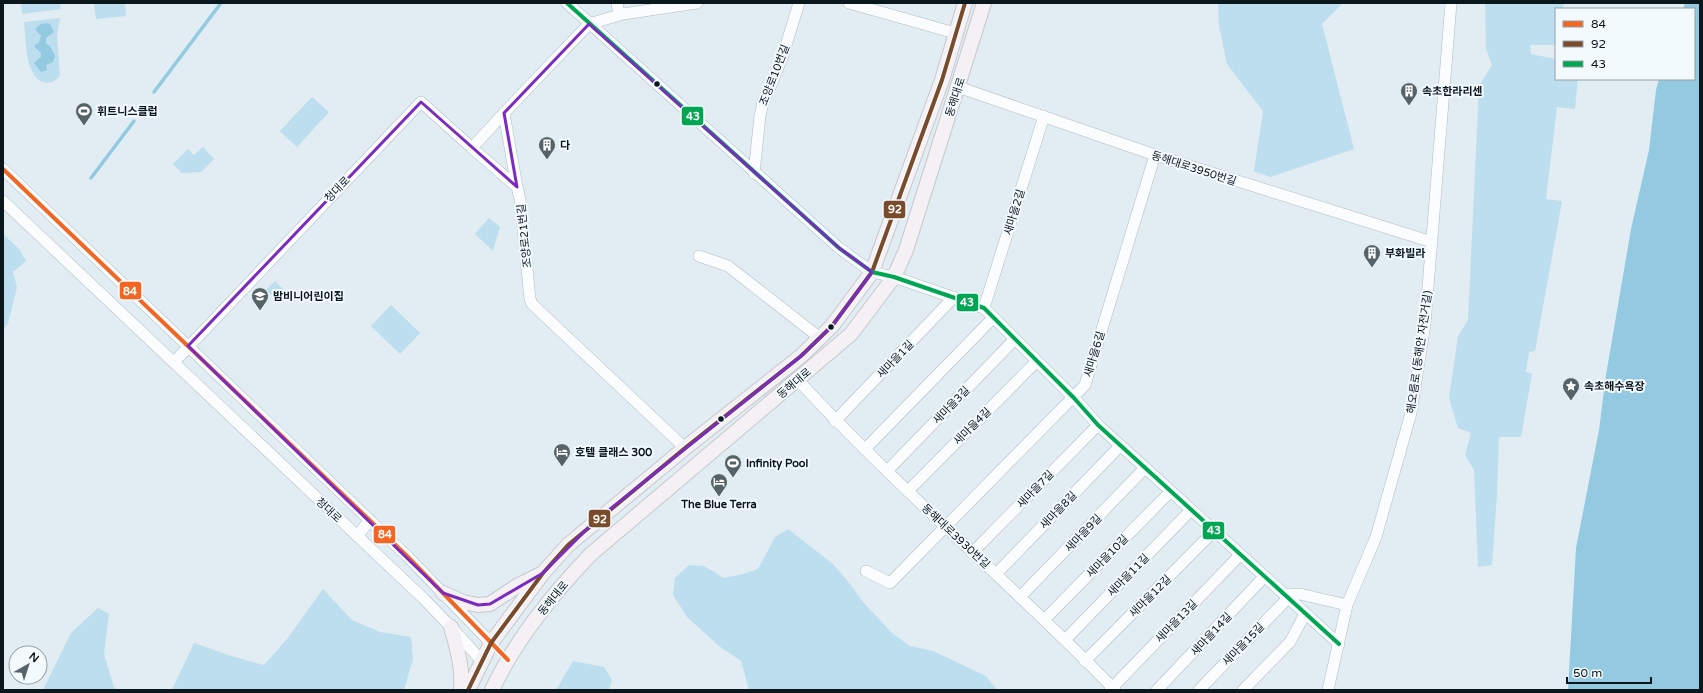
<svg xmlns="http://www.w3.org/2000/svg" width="1703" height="693" font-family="'Varela Round','Noto Sans KR',sans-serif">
<rect width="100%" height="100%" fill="#e1edf3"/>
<g fill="#bcdeee">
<polygon points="21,3 60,3 61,9 22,14"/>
<polygon points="94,3 125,3 126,16 96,19"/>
<polygon points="1218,3 1343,3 1322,24 1354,149 1270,177 1254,171 1263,111 1227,64 1219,26"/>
<polygon points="1485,3 1564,3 1563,9 1556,9 1556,45 1530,45 1531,54 1556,59 1556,79 1578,79 1575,109 1557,107 1546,199 1562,201 1535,351 1529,352 1526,372 1532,374 1521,437 1499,437 1497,495 1492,565 1478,567 1474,470 1465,455 1471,433 1458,428 1449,398 1458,336 1468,320 1479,86 1492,65 1486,49"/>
<path d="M 60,18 L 57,35 L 60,76 C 56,81 50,84 43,82 C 25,76 26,39 24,22 Z"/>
<polygon points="312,97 329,112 297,147 280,131"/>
<polygon points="203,147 214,159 201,172 182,173 173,164 188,149 194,155"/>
<polygon points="489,218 500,227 493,251 475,234"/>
<polygon points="3,234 19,249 26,261 13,272 17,287 8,323 3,331"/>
<polygon points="275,281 288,294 280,303 266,290"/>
<polygon points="391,305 420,333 400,354 371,326"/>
<polygon points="788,529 833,564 851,585 863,602 892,633 910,646 933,651 986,676 997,690 749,690 741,661 719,646 687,617 673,595 675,578 689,565 704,566 724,578 743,574 758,569 775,537"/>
<polygon points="323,589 352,620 380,632 411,637 413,659 404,690 172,690 194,643 231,656 264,665 287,639"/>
<polygon points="98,608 109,614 104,654 115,690 43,690 71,633"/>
<polygon points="573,661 604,667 612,680 609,690 556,690"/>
</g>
<g fill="#93c9e1">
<polygon points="1685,3 1700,3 1700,690 1568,690 1576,548 1599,430 1606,375 1631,229 1649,150 1656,90 1659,79 1694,79 1694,9 1683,9"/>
<polygon points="46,23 50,24 54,32 46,38 46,44 50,46 55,56 53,62 46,65 47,70 41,72 34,63 41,57 41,53 34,46 39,42 41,36 35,29 41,24"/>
</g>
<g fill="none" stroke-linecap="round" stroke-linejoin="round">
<g stroke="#93c9e1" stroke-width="3.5">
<polyline points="154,92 221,3"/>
<polyline points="91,178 134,121"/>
</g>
<g stroke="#b1bdc3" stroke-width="12">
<g id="minor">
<polyline points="567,3 839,248 872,272 894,277 984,308 1074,398 1098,425 1339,644"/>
<polyline points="617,3 619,15"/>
<polyline points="849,3 955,33"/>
<polyline points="958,87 1155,155 1432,242"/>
<polyline points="504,113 517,187"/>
<polyline points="3,169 407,556 491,643"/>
<polyline points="754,173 760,116 763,102 772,83 783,55 799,3"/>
<polyline points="3,201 424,599 451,627 482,661"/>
<polyline points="699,256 728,266 820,338"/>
<polyline points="984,308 1044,116"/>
<polyline points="174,362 421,102 472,148"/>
<path d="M 798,380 C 898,489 1012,584 1115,690"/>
<polyline points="835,421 954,297"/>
<polyline points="685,448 532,304 530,299 520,199 517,187 472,148 504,113 589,24 623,14 697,3"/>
<polyline points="865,449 993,318"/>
<polyline points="887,471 1015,339"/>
<polyline points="908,491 1036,362"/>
<polyline points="357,536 370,520"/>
<polyline points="972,553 1098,425"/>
<polyline points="866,571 890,583 1085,385 1155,155"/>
<polyline points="996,574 1120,446"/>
<polyline points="1285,595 1300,594 1347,605"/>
<polyline points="1020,597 1145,468"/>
<polyline points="1044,620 1170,492"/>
<polyline points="1065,640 1191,510"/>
<polyline points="1085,661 1214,531"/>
<polyline points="1110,690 1240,555"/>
<polyline points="1157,690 1264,577"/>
<polyline points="1199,690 1288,598"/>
<polyline points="1243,690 1290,642 1305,614"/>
<polyline points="1328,690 1347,605 1376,537 1411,413 1425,324 1451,3"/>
</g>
</g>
<g stroke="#c4cace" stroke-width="16">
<g id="major">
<polyline points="443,593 463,602 478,605 490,604 517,586 539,575"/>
<path d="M 451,627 C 457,648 463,667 461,690"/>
<polyline points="468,690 491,643 543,573 568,545 685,448 801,356 832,326 872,272 942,80 965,3"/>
<path d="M 492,690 C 516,639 552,595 591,554 L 851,334 L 894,277 L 906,250 L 984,3"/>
</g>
</g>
<use href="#minor" stroke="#fafcfd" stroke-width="11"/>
<use href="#major" stroke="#f4f0f3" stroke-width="14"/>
<g stroke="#f3fafe" stroke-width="7">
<polyline id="bus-1" points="3,169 407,556 508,660"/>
</g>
<g stroke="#f3fafe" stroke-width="7">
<polyline id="bus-2" points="468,690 491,643 543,573 568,545 685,448 801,356 832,326 872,272 942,80 965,3"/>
</g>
<g stroke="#f3fafe" stroke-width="7">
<polyline id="bus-3" points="567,3 839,248 872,272 894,277 984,308 1074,398 1098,425 1339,644"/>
</g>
<use href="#bus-1" stroke="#f26522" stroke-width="4"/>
<use href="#bus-2" stroke="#7a4b2a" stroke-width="4"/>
<use href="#bus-3" stroke="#00a651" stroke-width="4"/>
</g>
<path fill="none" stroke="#7b2cbf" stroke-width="3" stroke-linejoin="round" d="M 589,24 L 839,248 L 872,272 L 832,326 L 801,356 L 594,522 L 543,573 L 490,604 L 478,605 L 443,593 L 188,346 L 421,102 L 517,187 L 504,113 Z"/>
<defs>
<g id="building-pin" transform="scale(0.9)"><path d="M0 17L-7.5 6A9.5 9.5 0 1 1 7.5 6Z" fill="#556369" stroke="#f3fafe"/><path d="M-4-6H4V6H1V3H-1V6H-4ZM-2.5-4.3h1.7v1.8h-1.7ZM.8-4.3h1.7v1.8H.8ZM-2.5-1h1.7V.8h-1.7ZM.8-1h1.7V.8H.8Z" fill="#fff"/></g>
<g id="stadium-pin" transform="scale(0.9)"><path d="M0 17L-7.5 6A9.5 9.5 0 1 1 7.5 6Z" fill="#556369" stroke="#f3fafe"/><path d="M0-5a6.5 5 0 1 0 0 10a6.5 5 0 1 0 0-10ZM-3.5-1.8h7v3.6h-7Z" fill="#fff"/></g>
<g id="school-pin" transform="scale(0.9)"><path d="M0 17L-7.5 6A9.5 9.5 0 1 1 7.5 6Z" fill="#556369" stroke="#f3fafe"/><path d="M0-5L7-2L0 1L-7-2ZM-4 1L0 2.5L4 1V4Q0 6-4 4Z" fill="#fff"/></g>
<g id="sight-pin" transform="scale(0.9)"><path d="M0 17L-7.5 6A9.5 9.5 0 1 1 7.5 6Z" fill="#556369" stroke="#f3fafe"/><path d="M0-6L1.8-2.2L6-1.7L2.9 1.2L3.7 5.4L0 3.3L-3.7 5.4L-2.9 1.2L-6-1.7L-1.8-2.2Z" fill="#fff"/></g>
<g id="hotel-pin" transform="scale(0.9)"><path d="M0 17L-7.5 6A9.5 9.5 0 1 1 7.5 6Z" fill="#556369" stroke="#f3fafe"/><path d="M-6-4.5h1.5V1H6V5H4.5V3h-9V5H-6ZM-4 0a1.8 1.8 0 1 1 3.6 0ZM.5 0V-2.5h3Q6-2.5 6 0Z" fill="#fff"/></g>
</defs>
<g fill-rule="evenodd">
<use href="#building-pin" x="1409" y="91"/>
<use href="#stadium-pin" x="84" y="111"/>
<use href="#building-pin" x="547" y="145"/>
<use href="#building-pin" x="1372" y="253"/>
<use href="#school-pin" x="260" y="296"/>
<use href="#sight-pin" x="1571" y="386"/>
<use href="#hotel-pin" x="562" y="452"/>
<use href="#stadium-pin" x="733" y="463"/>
<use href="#hotel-pin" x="719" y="482"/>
</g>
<g fill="#0a181e" stroke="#f3fafe" stroke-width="1.5">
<circle cx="657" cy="84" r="3.5"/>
<circle cx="831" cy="327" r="3.5"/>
<circle cx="721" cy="419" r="3.5"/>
</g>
<g text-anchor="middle" stroke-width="4" stroke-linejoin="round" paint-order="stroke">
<g font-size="11" fill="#0a181e" stroke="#f3fafe">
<text transform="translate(774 75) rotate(-69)" y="4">조양로10번길</text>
<text transform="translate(955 97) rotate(-72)" y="4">동해대로</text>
<text transform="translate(1194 168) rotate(18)" y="4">동해대로3950번길</text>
<text transform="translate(337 189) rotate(-46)" y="4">청대로</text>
<text transform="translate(1014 212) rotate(-73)" y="4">새마을2길</text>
<text transform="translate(524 236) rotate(-96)" y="4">조양로21번길</text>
<text transform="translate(1419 352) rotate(-82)" y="4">해오름로 (동해안 자전거길)</text>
<text transform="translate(1094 354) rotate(-73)" y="4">새마을6길</text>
<text transform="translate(895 359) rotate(-46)" y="4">새마을1길</text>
<text transform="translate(794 383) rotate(-40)" y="4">동해대로</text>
<text transform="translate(951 405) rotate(-46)" y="4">새마을3길</text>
<text transform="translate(972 426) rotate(-45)" y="4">새마을4길</text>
<text transform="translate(1035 489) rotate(-46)" y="4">새마을7길</text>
<text transform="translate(329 510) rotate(43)" y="4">청대로</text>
<text transform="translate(1058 510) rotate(-46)" y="4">새마을8길</text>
<text transform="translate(1083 533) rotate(-46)" y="4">새마을9길</text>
<text transform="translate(956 536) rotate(43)" y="4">동해대로3930번길</text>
<text transform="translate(1107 556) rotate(-46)" y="4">새마을10길</text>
<text transform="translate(1128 575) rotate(-46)" y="4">새마을11길</text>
<text transform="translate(1150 596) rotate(-45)" y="4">새마을12길</text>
<text transform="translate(553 598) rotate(-51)" y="4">동해대로</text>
<text transform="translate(1176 621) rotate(-46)" y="4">새마을13길</text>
<text transform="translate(1211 634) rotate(-47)" y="4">새마을14길</text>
<text transform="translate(1243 644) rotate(-46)" y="4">새마을15길</text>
</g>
<g font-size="11" font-weight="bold" fill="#0a181e" stroke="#f3fafe" text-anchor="start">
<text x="1422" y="95">속초한라리센</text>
<text x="97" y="115">휘트니스클럽</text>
<text x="560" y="149">다</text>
<text x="1385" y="257">부화빌라</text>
<text x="273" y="300">밤비니어린이집</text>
<text x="1584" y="390">속초해수욕장</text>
<text x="575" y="456">호텔 클래스 300</text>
<text x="746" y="467">Infinity Pool</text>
<text x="719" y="508" text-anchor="middle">The Blue Terra</text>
</g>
</g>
<g stroke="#f3fafe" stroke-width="1.5">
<rect x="681" y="106" width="23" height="20" rx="4" fill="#00a651"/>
<rect x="883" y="200" width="23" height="19" rx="4" fill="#7a4b2a"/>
<rect x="119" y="281" width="23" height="19" rx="4" fill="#f26522"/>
<rect x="956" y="293" width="23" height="19" rx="4" fill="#00a651"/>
<rect x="588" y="509" width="23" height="19" rx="4" fill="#7a4b2a"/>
<rect x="1202" y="521" width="23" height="19" rx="4" fill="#00a651"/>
<rect x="373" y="525" width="23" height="19" rx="4" fill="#f26522"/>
</g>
<g font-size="11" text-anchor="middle" font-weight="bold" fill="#fff">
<text x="693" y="120">43</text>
<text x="895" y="213">92</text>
<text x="130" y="295">84</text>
<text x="967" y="306">43</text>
<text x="600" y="523">92</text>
<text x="1214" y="534">43</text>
<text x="385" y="538">84</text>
</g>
<rect width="1703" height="693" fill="none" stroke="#0a181e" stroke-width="8"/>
<rect x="1555" y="8" width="140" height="72" fill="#f3fafe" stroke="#96a0a4"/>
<rect x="1563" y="21" width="20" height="6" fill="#f26522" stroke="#96a0a4"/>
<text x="1591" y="28" font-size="12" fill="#0a181e">84</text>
<rect x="1563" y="41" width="20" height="6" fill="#7a4b2a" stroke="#96a0a4"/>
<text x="1591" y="48" font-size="12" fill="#0a181e">92</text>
<rect x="1563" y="61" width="20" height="6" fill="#00a651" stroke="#96a0a4"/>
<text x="1591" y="68" font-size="12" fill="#0a181e">43</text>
<g transform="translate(28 665) rotate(39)"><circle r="19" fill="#f3fafe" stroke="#96a0a4"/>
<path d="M0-3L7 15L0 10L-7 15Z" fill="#556369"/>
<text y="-6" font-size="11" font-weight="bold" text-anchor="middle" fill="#0a181e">N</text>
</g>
<path d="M1567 677v6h84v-6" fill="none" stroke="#0a181e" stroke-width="2"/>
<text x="1573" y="677" font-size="12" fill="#0a181e" stroke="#f3fafe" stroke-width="3" paint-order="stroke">50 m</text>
</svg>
